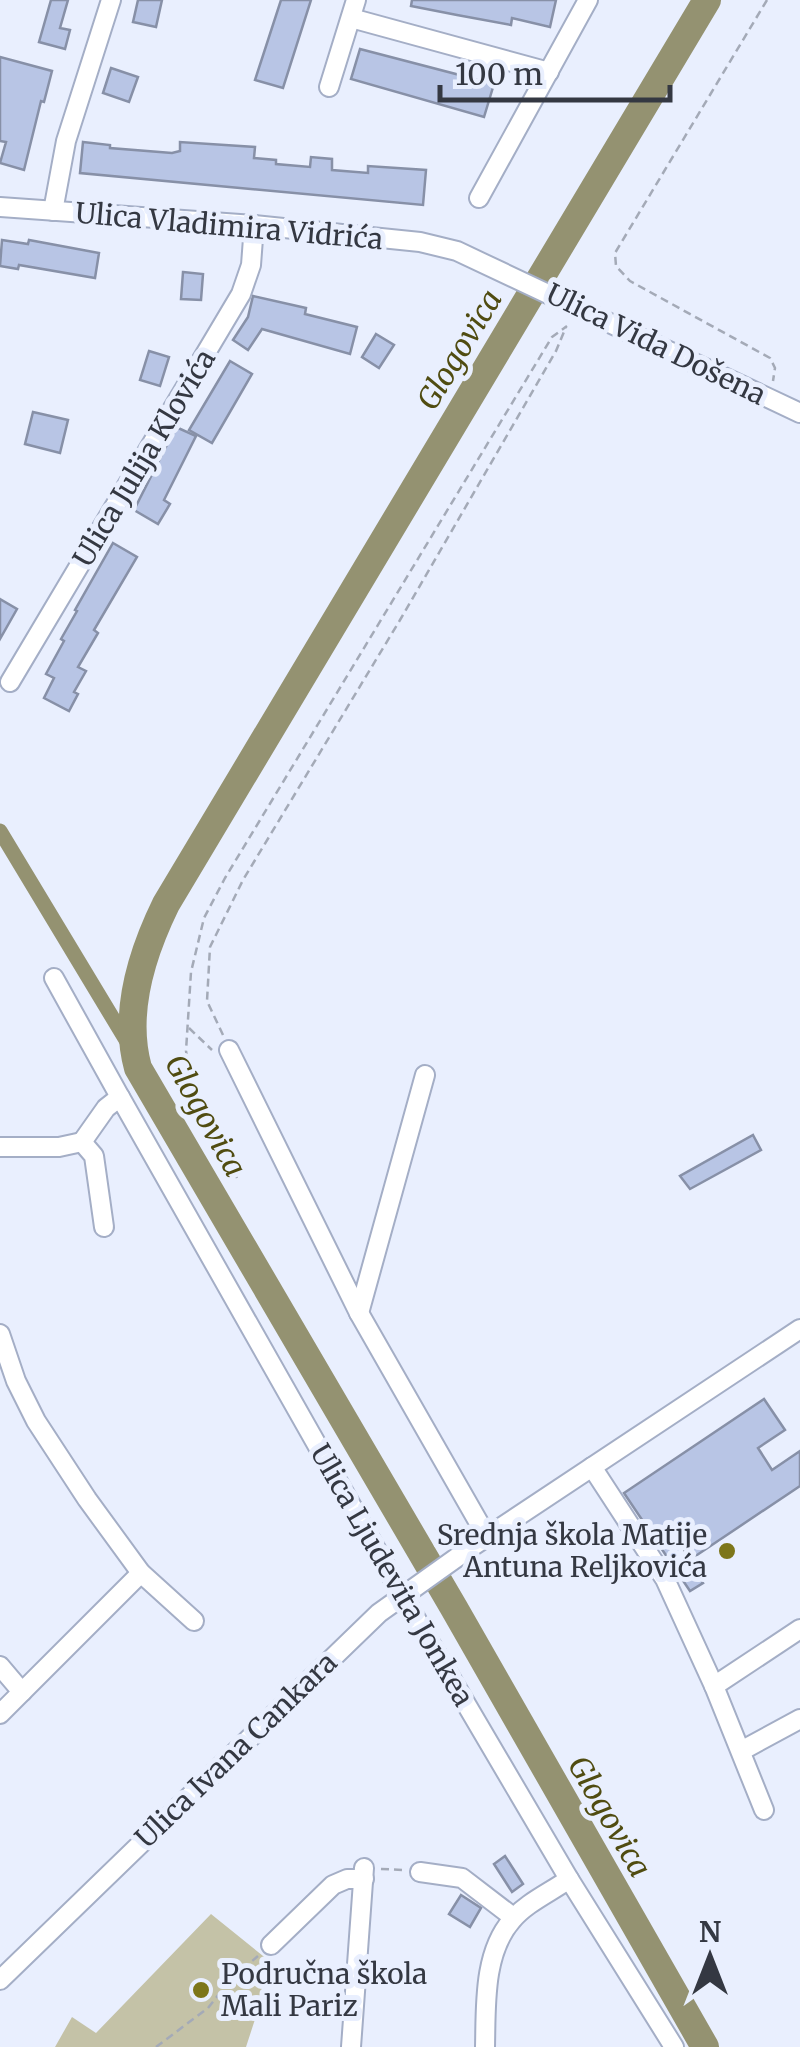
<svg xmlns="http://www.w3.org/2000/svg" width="800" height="2047" font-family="Merriweather,serif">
<rect width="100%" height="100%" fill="#e9effe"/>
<polygon fill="#c4c2a7" points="211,1914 273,1964 246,2047 55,2047 72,2017 96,2033"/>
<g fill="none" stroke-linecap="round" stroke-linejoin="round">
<polyline stroke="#949271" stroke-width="15" points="0,831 135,1055"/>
<path stroke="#949271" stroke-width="28" d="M 705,2047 L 454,1608 L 138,1068 C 123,1014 142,953 166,904 L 707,0"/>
</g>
<g fill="#b8c5e5" stroke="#8790a7" stroke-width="2.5">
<polygon points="51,0 68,0 60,28 70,30 65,49 39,42"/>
<polygon points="138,0 162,0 156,27 133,22"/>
<polygon points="281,0 311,0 283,88 255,80"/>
<polygon points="412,0 556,0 550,27 512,18 511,25 457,15 411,6"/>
<polygon points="360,49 494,84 484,117 351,79"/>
<polygon points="0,57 52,71 44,102 41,101 24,170 0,163 6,142 0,141"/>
<polygon points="111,68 138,77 129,102 103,93"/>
<polygon points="83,142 110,145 110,148 172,153 180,151 180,142 255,147 254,158 276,160 276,164 310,167 311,157 332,159 332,170 368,173 368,166 426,170 423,205 80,173"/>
<polygon points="2,240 28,244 29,240 99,253 95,278 19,265 18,269 0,266"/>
<polygon points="183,272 203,274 201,300 181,299"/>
<polygon points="253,296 306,308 305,314 357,327 350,354 262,329 248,350 233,340 248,317"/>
<polygon points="376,334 394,345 379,368 362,357"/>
<polygon points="149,351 169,357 160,386 140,380"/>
<polygon points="230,361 252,374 212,443 189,430"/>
<polygon points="33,412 68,420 60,453 25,444"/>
<polygon points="176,427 196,436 164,500 170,504 158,524 134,510"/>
<polygon points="113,543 137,557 94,630 98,633 78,667 86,671 74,692 78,694 69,711 44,698 54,678 46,674 64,641 61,639 77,611 75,610"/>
<polygon points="0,599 17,609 0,639"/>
<polygon points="753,1135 761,1150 690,1189 680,1176"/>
<polygon points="764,1399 785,1430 758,1448 772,1470 800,1451 800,1486 688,1561 703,1583 690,1591 624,1493"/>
<polygon points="505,1856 523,1884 512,1892 494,1864"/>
<polygon points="461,1895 481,1908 470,1927 449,1914"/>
</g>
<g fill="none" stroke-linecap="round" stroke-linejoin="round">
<g stroke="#a4aec6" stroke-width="22">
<g id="minor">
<polyline points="351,18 549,72"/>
<polyline points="329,87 356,0"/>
<polyline points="479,198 588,0"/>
<polyline points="0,207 254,225 420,242 457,251 800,413"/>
<polyline points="53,211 66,141 111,0"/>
<polyline points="10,682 241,294 251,265 254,225"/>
<polyline points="54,978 120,1097"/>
<polyline points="229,1050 359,1313 487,1537"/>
<polyline points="82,1142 106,1108 120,1097 402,1595 569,1879 674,2047"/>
<polyline points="82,1142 94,1156 104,1227"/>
<polyline points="0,1147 59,1147 82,1142"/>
<polyline points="359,1313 425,1075"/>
<polyline points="0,1334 16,1381 36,1421 87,1499 141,1573 194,1621"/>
<polyline points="592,1467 665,1579 714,1686 764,1810"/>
<polyline points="0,1666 22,1692"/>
<polyline points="714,1686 800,1629"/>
<polyline points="0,1714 141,1573"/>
<polyline points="741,1751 800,1719"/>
<polyline points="420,1872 462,1878 513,1917"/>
<polyline points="271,1945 333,1885 347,1879 364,1879"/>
<polyline points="0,1980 379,1613 473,1546 800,1329"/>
<polyline points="351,2047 364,1868"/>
<path d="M 485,2047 C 486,2006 483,1953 512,1920 C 526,1903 551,1892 569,1879"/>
</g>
</g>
<g stroke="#a4aab7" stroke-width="2.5" stroke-dasharray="8 5" stroke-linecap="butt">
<polyline points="767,0 615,253 616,266 630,281 770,358 775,368 773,381"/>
<polyline points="189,1028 212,1050"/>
<polyline points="223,1035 207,1001 210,947 243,880 400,620 556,351 566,327"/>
<polyline points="237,1178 190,1076 186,1051 191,972 204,918 225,878 552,337 567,326"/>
<polyline points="381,1869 403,1870"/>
<polyline points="156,2047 208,2008 232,1978 258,1956"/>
</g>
<use href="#minor" stroke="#fff" stroke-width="18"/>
</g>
<g fill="#7d761a" stroke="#e9effe" stroke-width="4">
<circle cx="727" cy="1551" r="10"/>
<circle cx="201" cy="1990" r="10"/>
</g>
<g text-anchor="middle" stroke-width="10" stroke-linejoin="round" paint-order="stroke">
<g font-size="28" fill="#343842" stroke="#e9effe">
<text transform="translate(229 226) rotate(5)" y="10">Ulica Vladimira Vidrića</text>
<text transform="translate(656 344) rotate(26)" y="10">Ulica Vida Došena</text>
<text transform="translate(144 458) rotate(-59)" y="10">Ulica Julija Klovića</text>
<text transform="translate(392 1575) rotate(60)" y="10">Ulica Ljudevita Jonkea</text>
<text transform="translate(236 1750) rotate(-44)" y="10">Ulica Ivana Cankara</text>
</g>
<g font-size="28" fill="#343842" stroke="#e9effe" text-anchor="end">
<text x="707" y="1545">Srednja škola Matije<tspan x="707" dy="32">Antuna Reljkovića</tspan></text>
<text x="221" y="1984" text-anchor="start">Područna škola<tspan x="221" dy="32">Mali Pariz</tspan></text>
</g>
<g font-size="30" font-style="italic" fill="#504c11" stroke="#e9effe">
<text transform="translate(460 350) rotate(-59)" y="10">Glogovica</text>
<text transform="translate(205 1116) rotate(61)" y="10">Glogovica</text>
<text transform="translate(609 1817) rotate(60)" y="10">Glogovica</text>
</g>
</g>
<g transform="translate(710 1957)" stroke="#e9effe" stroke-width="8" paint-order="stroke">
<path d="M0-8L18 38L0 25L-18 38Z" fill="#343842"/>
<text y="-15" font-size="28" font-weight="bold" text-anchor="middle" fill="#343842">N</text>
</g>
<path d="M440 85v15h230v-15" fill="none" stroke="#343842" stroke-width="5"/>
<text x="455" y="85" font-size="30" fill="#343842" stroke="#e9effe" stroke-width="8" paint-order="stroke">100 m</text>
</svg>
